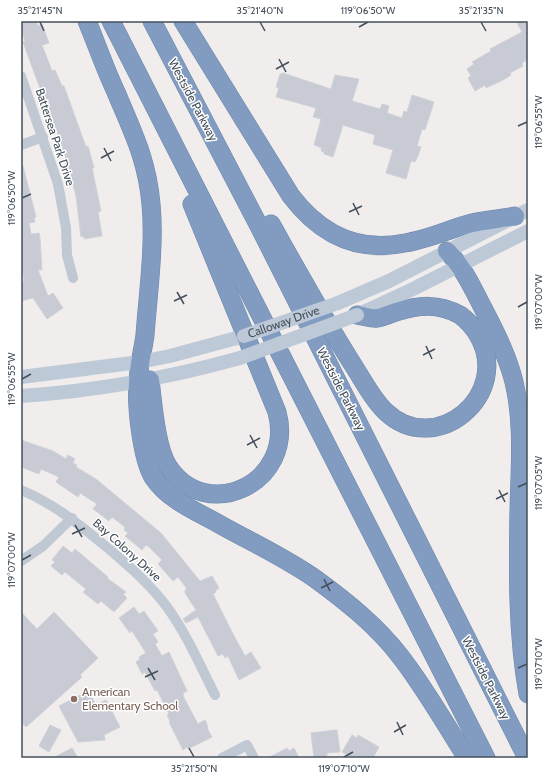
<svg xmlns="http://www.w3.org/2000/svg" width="549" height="779" font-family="Cabin,sans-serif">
<rect width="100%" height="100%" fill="#f0edec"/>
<g fill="#c8cbd3" stroke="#d0d2d9">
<polygon points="21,21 36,21 38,26 42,24 49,43 42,45 52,71 55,70 62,86 64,86 86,147 88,146 94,168 92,168 101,211 98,212 102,236 84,239 84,236 81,237 76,196 68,165 57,131 38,83 23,42 25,41 21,29"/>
<polygon points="516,21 528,21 528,59 522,63 523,66 510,73 511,75 503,80 486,88 485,85 475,91 468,78 471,76 467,69 474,64 472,62 491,51 490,49 522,32"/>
<polygon points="283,73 331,89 335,75 359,79 352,101 380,109 382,104 389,106 387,113 402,118 404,111 407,112 412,95 434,102 425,130 422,129 417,146 421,147 418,156 415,162 411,161 406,179 386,173 393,150 373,144 375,135 343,125 333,157 324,154 324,152 321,151 322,148 314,145 321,119 313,117 316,108 276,97 279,88 276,87 280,74"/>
<polygon points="21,166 23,166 36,217 34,218 35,222 29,223 31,234 39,233 40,238 42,270 38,270 48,296 53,293 63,308 47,319 33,298 21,301 21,282 24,281 21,258"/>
<polygon points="21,440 53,451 66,459 68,455 75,459 73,463 77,465 76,467 96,479 161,533 200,581 212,576 219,588 215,591 216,592 213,594 233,634 245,656 251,652 261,668 239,680 228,656 225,658 223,654 218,656 198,617 186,623 183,619 196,610 185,593 185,590 187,589 178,577 173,581 158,564 162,560 149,547 146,545 142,550 125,536 128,533 124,530 125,527 112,517 109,521 100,514 93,509 97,504 80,493 78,497 56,482 59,477 41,469 39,474 21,467"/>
<polygon points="63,546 72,553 75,549 108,577 107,578 126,592 123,594 127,598 114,612 101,601 98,604 83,592 86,589 65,572 62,575 51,566 55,562 52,560"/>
<polygon points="134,607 139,614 144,611 158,631 153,634 158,642 155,644 162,656 169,652 187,691 183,693 184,698 198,724 205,720 208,727 207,728 212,737 188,749 187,747 183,750 169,722 170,721 167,715 169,714 157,690 155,691 145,672 142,674 136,662 140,659 139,657 146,653 132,631 130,633 119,618"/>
<polygon points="21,612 37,629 54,612 98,658 80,675 82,677 26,727 21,722"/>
<polygon points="88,691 96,705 106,700 120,727 104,735 105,740 78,742 59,706"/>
<polygon points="50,725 61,730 49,752 39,746"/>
<polygon points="335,730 337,730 340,752 327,753 327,758 314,758 311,733"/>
<polygon points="352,735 357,738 358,735 379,747 373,758 353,758 342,752"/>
<polygon points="72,748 78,758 53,758"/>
<polygon points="287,748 289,751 294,748 299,758 268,758"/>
</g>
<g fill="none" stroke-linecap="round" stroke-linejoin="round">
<g stroke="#6c87ab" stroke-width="19">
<g id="highway">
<path d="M 87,21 C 97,45 105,69 116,92 C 133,133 147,159 151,204 C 155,245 148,294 145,335 C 143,351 138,367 138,384 C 136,406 142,459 153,477 C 168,500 196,511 219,524 C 251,542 286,558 317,580 C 347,602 377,626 400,656 C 425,688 445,724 467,758"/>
<polyline points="111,21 486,758"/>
<polyline points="152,21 259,226 527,758"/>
<path d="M 183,21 L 291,196 C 320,234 357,253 405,243 C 428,239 450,229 472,223 C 486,220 501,219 515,216"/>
<path d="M 271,224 C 298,272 325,321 355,368 C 364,382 373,400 386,412 C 436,459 513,394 478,335 C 474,328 467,320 460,315 C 438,303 419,305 396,312 C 390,314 384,317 378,318 C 372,319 364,316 357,315"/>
<path d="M 447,251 C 464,268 473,289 484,310 C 496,333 508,357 514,382 C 524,424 520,467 519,509 C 518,570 517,633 528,694"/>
<path d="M 150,380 C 153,404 156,447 168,466 C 206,525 296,483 277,412 L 192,204"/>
</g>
</g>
<g stroke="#bfc8d3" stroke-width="10">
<polyline points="21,76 58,184 66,228 67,255 73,278"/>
<polyline points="21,145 43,137"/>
<path d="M 21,490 C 55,504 81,526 109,549 C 130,567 150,584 167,607 C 186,633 200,665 215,695"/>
<polyline points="21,561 43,546 72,518"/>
<polyline points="222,758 247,745 254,758"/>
</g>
<g stroke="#bec9d7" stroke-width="14">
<polyline points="338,303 389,281 528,210"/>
<polyline points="357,315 413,289 528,231"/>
<polyline points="21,377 140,362 170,356 244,336"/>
<path d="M 21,396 C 95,391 168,378 240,358"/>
</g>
<use href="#highway" stroke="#819cc0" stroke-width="18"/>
<g stroke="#bec9d7" stroke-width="14">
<path id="s1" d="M 244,336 L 338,303"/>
<polyline points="240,358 357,315"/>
</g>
</g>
<path fill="none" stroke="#444f5b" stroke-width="1.5" d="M 40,22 L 44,31M 260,22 L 265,31M 481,22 L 486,31M 359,27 L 368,22M 279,59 L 286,72M 276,69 L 289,62M 518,126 L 527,122M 104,148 L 111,161M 101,158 L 114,151M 22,198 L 31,194M 353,203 L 359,215M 349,212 L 362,206M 177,292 L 184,304M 174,301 L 187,295M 518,307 L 527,302M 426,346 L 432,359M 423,355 L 435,349M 22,379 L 31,374M 250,435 L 257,448M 247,445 L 260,438M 518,487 L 527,483M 499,490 L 505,502M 496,499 L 508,493M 75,525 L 82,537M 72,534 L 85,528M 22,560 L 31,555M 324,579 L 330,591M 321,588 L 333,582M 148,668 L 155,680M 518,668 L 527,664M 145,677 L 158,671M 397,722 L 403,735M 394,732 L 406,725M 189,748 L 194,757M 344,757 L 353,752"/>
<circle fill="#8d6e63" stroke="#fff" stroke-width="1.5" cx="74" cy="699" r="4"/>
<g text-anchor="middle" stroke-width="3" stroke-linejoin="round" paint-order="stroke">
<g font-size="12" fill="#444f5b" stroke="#fff">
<text transform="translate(193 100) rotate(62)" y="4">Westside Parkway</text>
<text transform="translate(55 137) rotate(72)" y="4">Battersea Park Drive</text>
<text dy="4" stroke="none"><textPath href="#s1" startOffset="42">Calloway Drive</textPath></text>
<text transform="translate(341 389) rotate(63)" y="4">Westside Parkway</text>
<text transform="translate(127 550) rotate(42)" y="4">Bay Colony Drive</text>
<text transform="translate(486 678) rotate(63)" y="4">Westside Parkway</text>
</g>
<g font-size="12" fill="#785e54" stroke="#fff" text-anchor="start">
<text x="82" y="696">American<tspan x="82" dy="14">Elementary School</tspan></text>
</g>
</g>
<rect width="549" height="779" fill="none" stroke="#ffffff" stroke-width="44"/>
<rect x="22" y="22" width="505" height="735" fill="none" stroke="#444f5b" stroke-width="1.5"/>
<g font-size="10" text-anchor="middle" fill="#444f5b">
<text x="40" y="14">35°21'45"N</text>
<text x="260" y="14">35°21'40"N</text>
<text x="368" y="14">119°06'50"W</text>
<text x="481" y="14">35°21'35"N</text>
<text transform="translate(538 122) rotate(-90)" y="4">119°06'55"W</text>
<text transform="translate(11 198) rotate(-90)" y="4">119°06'50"W</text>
<text transform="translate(538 302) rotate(-90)" y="4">119°07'00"W</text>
<text transform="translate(11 379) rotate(-90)" y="4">119°06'55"W</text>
<text transform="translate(538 483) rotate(-90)" y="4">119°07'05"W</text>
<text transform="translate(11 560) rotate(-90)" y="4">119°07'00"W</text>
<text transform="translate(538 664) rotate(-90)" y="4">119°07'10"W</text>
<text x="194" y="772">35°21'50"N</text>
<text x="344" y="772">119°07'10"W</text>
</g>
</svg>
